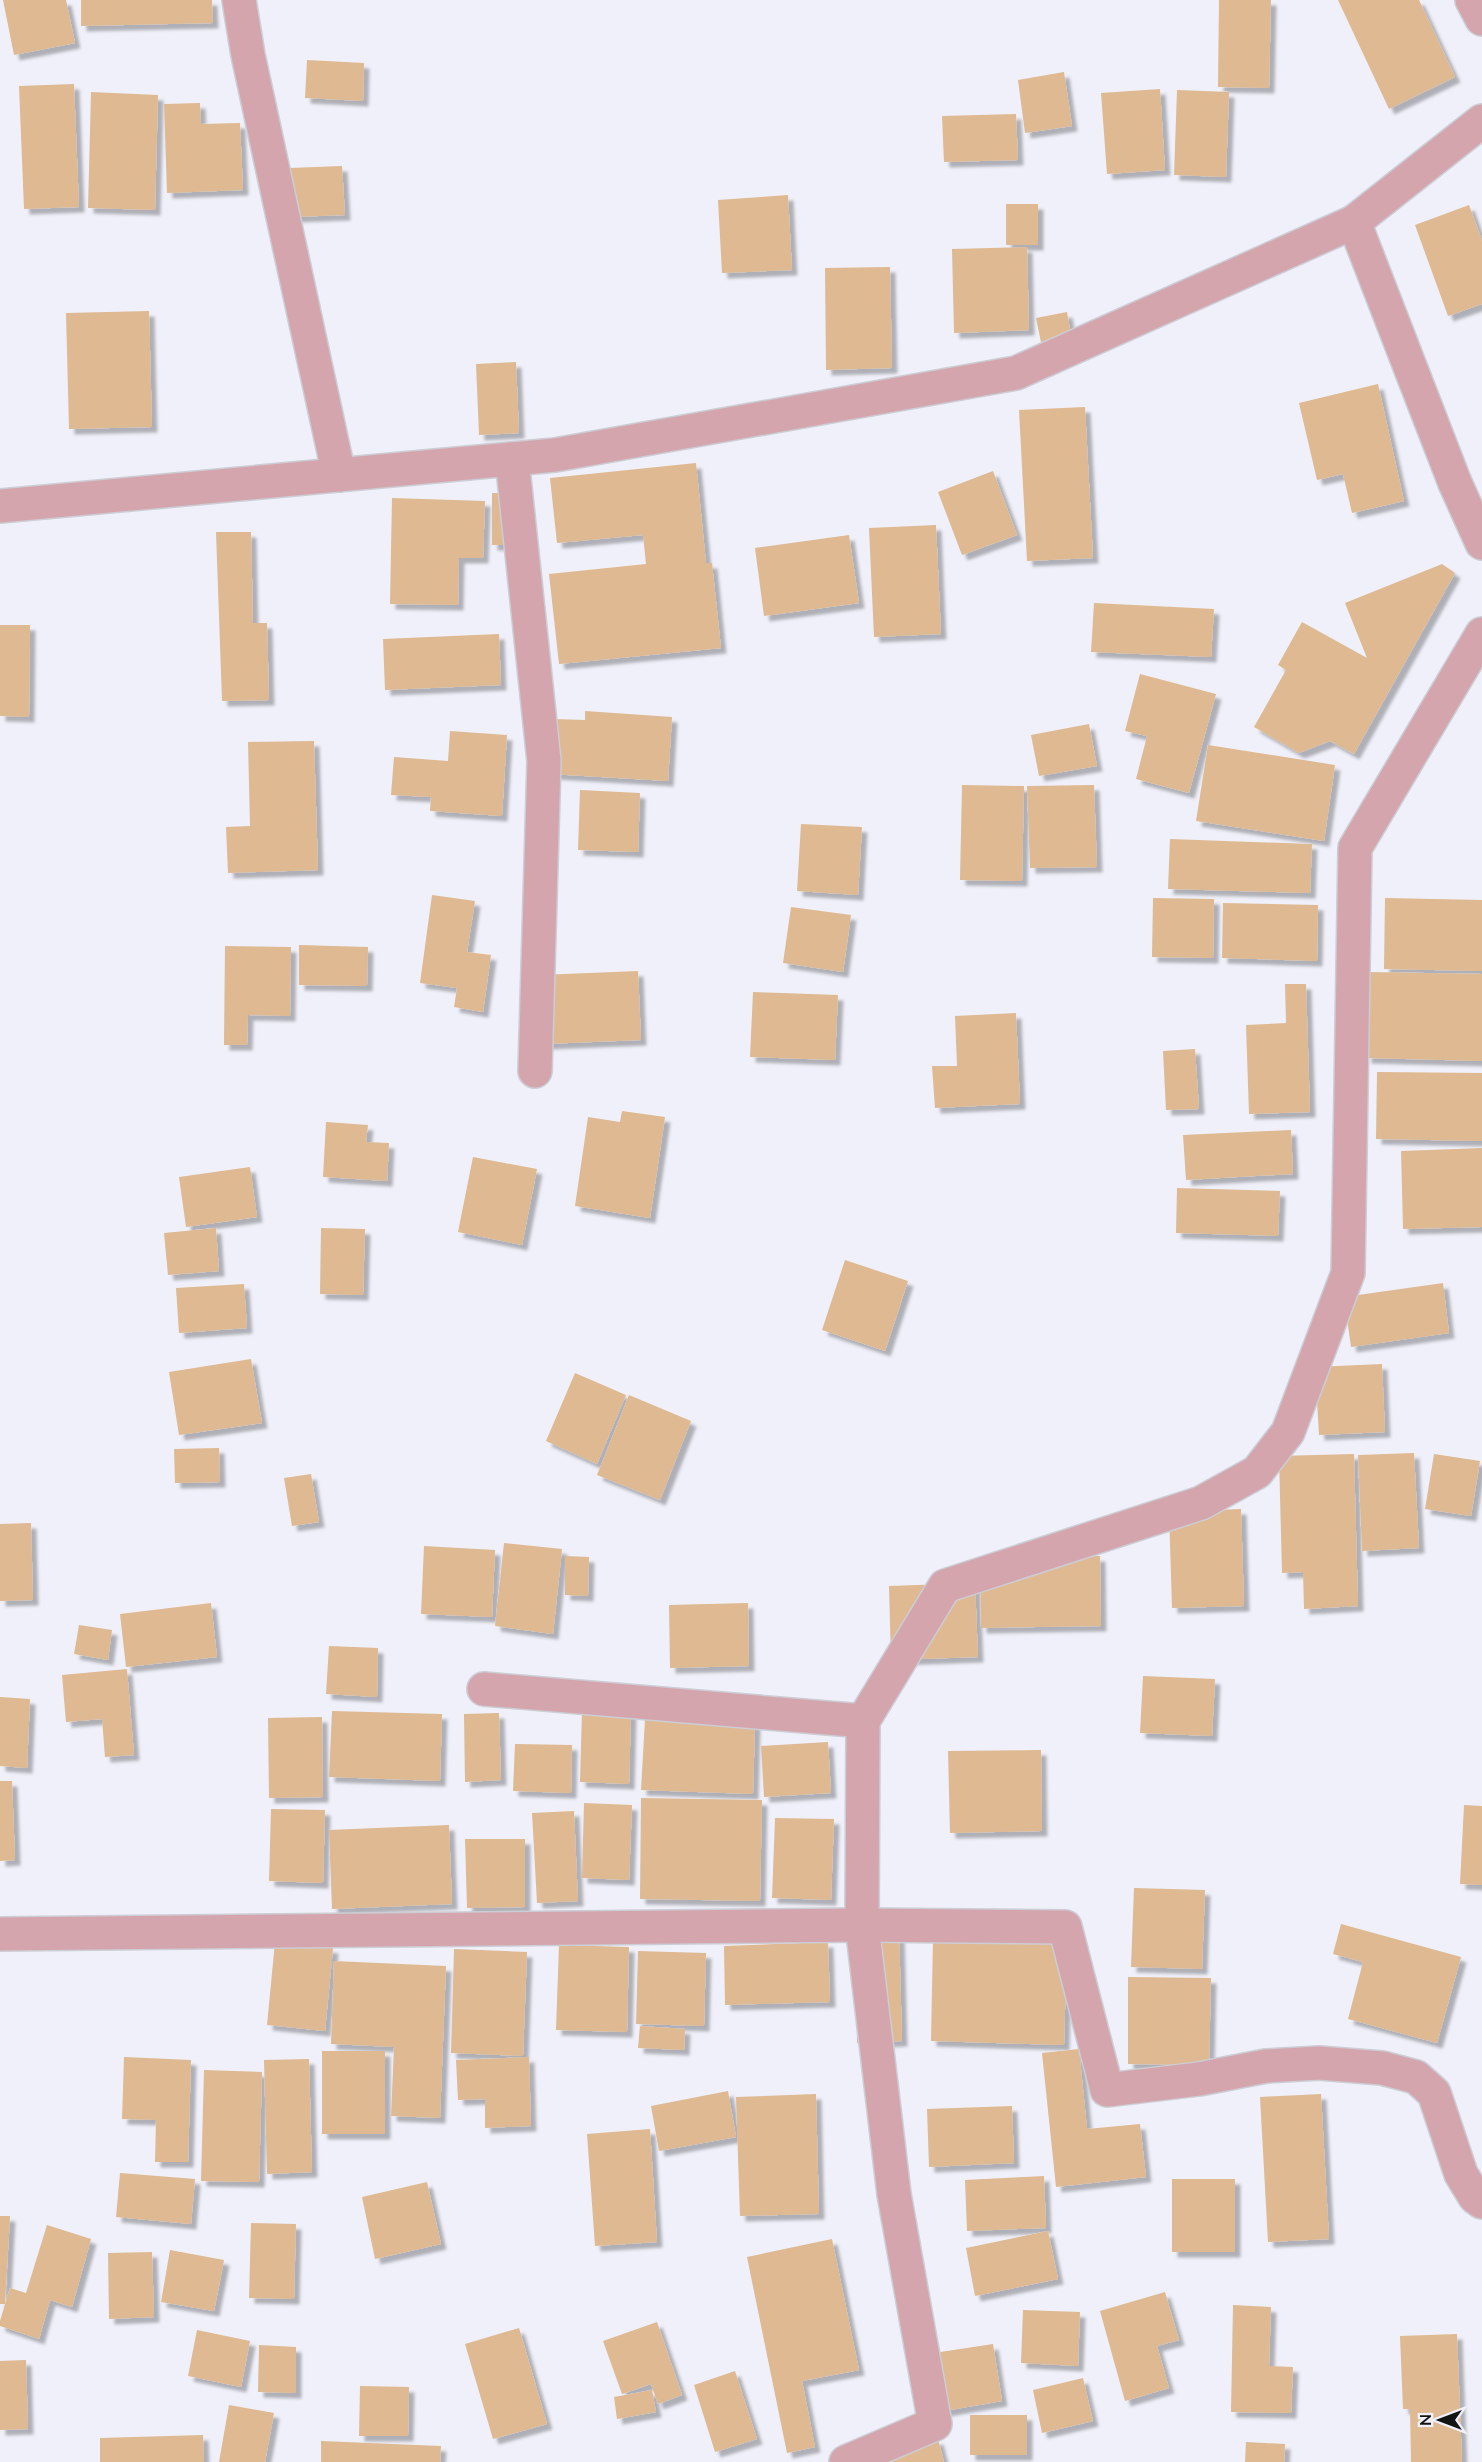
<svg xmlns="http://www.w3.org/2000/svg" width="1482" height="2462" font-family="Mulish,sans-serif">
<defs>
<filter id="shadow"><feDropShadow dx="5.5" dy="5.5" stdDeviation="1.5" flood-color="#0004"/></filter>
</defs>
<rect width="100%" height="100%" fill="#eff0f9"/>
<g fill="#dfb991" filter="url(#shadow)">
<polygon points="3,0 66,0 75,43 14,55"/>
<polygon points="81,0 212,0 213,23 81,26"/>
<polygon points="1219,0 1271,0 1269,88 1218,87"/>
<polygon points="1338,0 1419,0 1455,77 1389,109"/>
<polygon points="307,60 364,63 363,101 305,98"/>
<polygon points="1064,72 1072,126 1025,133 1018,80"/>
<polygon points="74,84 79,207 24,209 19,86"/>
<polygon points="1160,89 1165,170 1107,174 1101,93"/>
<polygon points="1177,90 1229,92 1226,177 1174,175"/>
<polygon points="91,92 158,95 155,210 88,208"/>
<polygon points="200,103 201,124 240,123 243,190 167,193 164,104"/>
<polygon points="1016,114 1018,160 944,162 942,116"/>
<polygon points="342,166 345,215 292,217 290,168"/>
<polygon points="788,195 792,270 722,273 718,200"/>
<rect x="1006" y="204" width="32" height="41"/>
<polygon points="1469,205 1482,241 1482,304 1448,316 1415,225"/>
<polygon points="1027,247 1029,330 954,333 952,249"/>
<polygon points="890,267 892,368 826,370 825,268"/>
<polygon points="149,311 152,427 69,429 66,313"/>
<polygon points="1067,312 1072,341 1042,347 1036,318"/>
<polygon points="516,362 519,433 479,435 476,364"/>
<polygon points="1378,384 1404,501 1352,513 1343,474 1317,480 1299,403"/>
<polygon points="1085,407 1093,558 1027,561 1019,410"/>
<polygon points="696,463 706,563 712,563 721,648 559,664 549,574 646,564 643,535 557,543 550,478"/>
<polygon points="993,471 1017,535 962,555 938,492"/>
<rect x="492" y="493" width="25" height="52"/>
<polygon points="392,498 485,501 483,558 459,558 458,605 390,604"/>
<polygon points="936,525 941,634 874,637 869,528"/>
<polygon points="216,532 251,532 253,623 267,623 269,700 222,701"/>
<polygon points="849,535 859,603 764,616 755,548"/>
<polygon points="1442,564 1455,573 1354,754 1330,741 1299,753 1254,727 1286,670 1278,665 1302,622 1367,658 1345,603"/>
<polygon points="1094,603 1214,609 1211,657 1091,652"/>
<polygon points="0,625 30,625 29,717 0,716"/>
<polygon points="499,634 501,685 385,690 383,639"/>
<polygon points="1140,674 1216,694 1189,793 1136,779 1147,736 1125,731"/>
<polygon points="585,711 672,717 668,781 550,774 553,719 585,720"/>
<polygon points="1089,724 1097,766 1039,776 1031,735"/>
<polygon points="450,731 507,735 502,816 430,811 431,797 391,795 394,757 448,761"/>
<polygon points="314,741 318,870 228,873 226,827 250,826 248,742"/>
<polygon points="1208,745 1335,765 1324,841 1196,821"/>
<polygon points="962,785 1024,786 1022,881 960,880"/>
<polygon points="1094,785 1097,867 1030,868 1027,786"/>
<polygon points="580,790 640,793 638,852 578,850"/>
<polygon points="801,824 862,827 858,895 797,891"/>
<polygon points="1170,839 1312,844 1310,893 1168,889"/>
<polygon points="432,895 475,901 467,952 491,955 483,1012 454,1007 457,988 420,983"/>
<polygon points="1153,898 1214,899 1213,958 1152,957"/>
<polygon points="1385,898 1482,900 1482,971 1384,969"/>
<polygon points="1223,903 1318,905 1317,961 1222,958"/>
<polygon points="791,907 851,915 843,972 783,963"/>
<polygon points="299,945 368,947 367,986 299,985"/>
<polygon points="225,946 291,947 290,1016 248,1015 247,1045 224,1045"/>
<polygon points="638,971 641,1040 544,1044 540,975"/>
<polygon points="1367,972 1482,974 1482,1061 1366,1058"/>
<polygon points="1285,984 1306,984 1310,1112 1249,1114 1246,1025 1286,1023"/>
<polygon points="753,992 838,995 835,1060 750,1057"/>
<polygon points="1016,1013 1020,1104 935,1108 932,1066 957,1066 955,1016"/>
<polygon points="1195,1049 1199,1109 1166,1110 1163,1051"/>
<polygon points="1377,1072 1482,1073 1482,1141 1376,1139"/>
<polygon points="622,1111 665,1117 650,1218 575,1206 588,1117 620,1122"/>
<polygon points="326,1122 368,1125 366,1142 389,1143 387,1181 323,1177"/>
<polygon points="1291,1130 1293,1174 1186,1180 1183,1135"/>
<polygon points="1482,1148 1482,1227 1403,1229 1401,1151"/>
<polygon points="473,1157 537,1169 522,1245 458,1232"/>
<polygon points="250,1167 257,1217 186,1227 179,1177"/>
<polygon points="1177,1188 1280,1191 1278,1236 1176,1233"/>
<polygon points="216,1228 219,1271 168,1275 164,1233"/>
<polygon points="321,1228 365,1229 363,1295 320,1294"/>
<polygon points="845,1260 908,1281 885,1351 822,1330"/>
<polygon points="1443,1283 1449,1333 1351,1347 1344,1297"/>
<polygon points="244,1284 247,1328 179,1333 176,1288"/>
<polygon points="251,1359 262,1423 179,1435 169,1372"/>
<polygon points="1382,1364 1385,1432 1319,1435 1315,1367"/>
<polygon points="575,1373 626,1395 597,1464 546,1441"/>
<polygon points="629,1395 691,1421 660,1500 597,1475"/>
<polygon points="219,1448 220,1482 175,1483 174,1449"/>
<polygon points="1414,1453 1419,1548 1362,1551 1358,1455"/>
<polygon points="1354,1454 1358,1606 1304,1609 1303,1572 1282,1573 1279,1456"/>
<polygon points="1434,1454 1480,1461 1471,1516 1425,1509"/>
<polygon points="311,1474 319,1522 292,1526 284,1478"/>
<polygon points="1241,1509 1244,1606 1172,1608 1169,1512"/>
<polygon points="31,1523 33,1600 0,1601 0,1524"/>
<polygon points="504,1543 562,1549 553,1634 495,1626"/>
<polygon points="424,1546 495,1550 492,1617 421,1614"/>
<polygon points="565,1556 589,1557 588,1596 565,1595"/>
<polygon points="1100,1556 1101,1626 981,1628 980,1559"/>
<polygon points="975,1583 978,1657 891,1660 889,1586"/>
<polygon points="211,1603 217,1657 126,1667 120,1614"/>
<polygon points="748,1603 749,1666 670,1668 669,1605"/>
<polygon points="79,1625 112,1630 108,1660 74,1654"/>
<polygon points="329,1646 378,1648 377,1697 326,1694"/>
<polygon points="127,1669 134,1755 105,1757 102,1719 66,1722 62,1675"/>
<polygon points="1143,1676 1215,1679 1212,1736 1140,1733"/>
<polygon points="0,1697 30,1699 27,1768 0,1766"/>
<polygon points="332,1711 442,1714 440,1781 329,1777"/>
<polygon points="582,1711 631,1712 629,1784 580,1782"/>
<polygon points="499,1713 501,1780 465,1782 464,1714"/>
<polygon points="322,1717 323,1797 269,1798 268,1718"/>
<polygon points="645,1719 755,1723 753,1794 641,1790"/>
<polygon points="828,1742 831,1793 764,1797 761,1746"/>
<polygon points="515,1744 572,1745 571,1793 513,1791"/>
<polygon points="1041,1750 1042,1831 950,1833 948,1751"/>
<polygon points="0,1781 12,1781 15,1860 0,1861"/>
<polygon points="641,1798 762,1800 760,1901 640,1899"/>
<polygon points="584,1803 632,1805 629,1880 582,1878"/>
<polygon points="1464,1805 1482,1806 1482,1885 1460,1884"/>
<polygon points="271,1809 325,1810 323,1883 269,1881"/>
<polygon points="574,1811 578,1901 537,1903 532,1813"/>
<polygon points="775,1818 834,1819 831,1900 772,1898"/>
<polygon points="449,1825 452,1904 332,1909 329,1830"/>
<polygon points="465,1839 525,1839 525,1907 467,1908"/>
<polygon points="1134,1888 1205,1890 1202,1969 1131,1967"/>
<polygon points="1341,1924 1461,1957 1437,2043 1348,2019 1363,1962 1333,1954"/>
<polygon points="899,1929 902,2041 857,2043 855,1930"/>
<polygon points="933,1938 1067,1941 1064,2045 931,2041"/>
<polygon points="275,1942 333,1948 325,2031 267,2025"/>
<polygon points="828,1942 830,2002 725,2005 724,1946"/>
<polygon points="559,1945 629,1947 627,2032 556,2030"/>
<polygon points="454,1949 527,1952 523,2056 451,2053"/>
<polygon points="638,1951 706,1953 704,2026 636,2024"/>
<polygon points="334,1961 446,1966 440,2118 391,2116 394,2047 331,2044"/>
<polygon points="1128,1977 1211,1978 1209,2065 1128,2064"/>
<polygon points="640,2026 685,2029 684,2050 638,2048"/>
<polygon points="1079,2049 1087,2129 1140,2124 1146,2177 1056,2187 1042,2053"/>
<rect x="322" y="2051" width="63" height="83"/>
<polygon points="124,2057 191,2060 188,2162 155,2162 156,2120 122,2119"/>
<polygon points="529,2057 531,2126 485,2128 485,2099 458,2100 456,2060"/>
<polygon points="309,2059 312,2172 267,2174 264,2060"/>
<polygon points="204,2070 262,2072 259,2182 201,2181"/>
<polygon points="728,2091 736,2137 659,2151 651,2106"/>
<polygon points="816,2094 819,2214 740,2216 736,2097"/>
<polygon points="1321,2094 1329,2239 1268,2242 1260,2097"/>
<polygon points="1012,2106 1014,2163 929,2167 927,2109"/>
<polygon points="650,2129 657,2242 595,2246 587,2134"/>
<polygon points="120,2173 195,2179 191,2224 116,2217"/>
<polygon points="1044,2176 1046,2228 967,2231 965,2180"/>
<rect x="1172" y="2179" width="63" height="73"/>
<polygon points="427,2182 441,2244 375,2259 362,2197"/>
<polygon points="0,2216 10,2216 5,2304 0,2304"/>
<polygon points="251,2223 296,2224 294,2299 249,2298"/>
<polygon points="47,2225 91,2239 72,2307 50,2300 39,2339 0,2326 0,2321 10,2288 26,2293"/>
<polygon points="1048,2231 1058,2279 975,2296 966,2248"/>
<polygon points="832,2239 859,2370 802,2381 815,2447 787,2453 747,2257"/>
<polygon points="170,2250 224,2260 214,2311 161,2302"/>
<polygon points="152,2252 154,2317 109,2319 108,2253"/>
<polygon points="1165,2292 1179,2340 1157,2346 1169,2388 1125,2401 1100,2311"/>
<polygon points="1233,2305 1271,2307 1269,2366 1293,2367 1291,2413 1231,2412"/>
<polygon points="1023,2310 1080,2312 1078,2366 1021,2363"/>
<polygon points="657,2322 682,2395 658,2404 651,2384 622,2394 603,2341"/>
<polygon points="519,2328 547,2424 493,2439 465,2344"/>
<polygon points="197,2330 250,2341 241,2387 188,2376"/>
<polygon points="1457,2334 1462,2462 1411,2462 1410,2409 1403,2409 1400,2336"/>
<polygon points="993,2344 1002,2401 944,2411 934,2353"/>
<polygon points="259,2345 296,2347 296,2393 258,2392"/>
<polygon points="26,2360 28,2429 0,2430 0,2361"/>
<polygon points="735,2371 757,2439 715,2452 694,2385"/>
<polygon points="1083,2378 1093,2421 1042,2433 1033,2390"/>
<polygon points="360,2386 409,2387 408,2436 359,2436"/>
<polygon points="652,2390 656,2412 617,2419 614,2397"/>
<polygon points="229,2405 274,2413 265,2462 219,2462"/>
<rect x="970" y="2415" width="57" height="40"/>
<polygon points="203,2435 204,2462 100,2462 100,2438"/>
<polygon points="938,2439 944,2462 852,2462"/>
<polygon points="321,2441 441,2446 440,2462 321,2462"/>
<polygon points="1246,2442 1285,2444 1284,2462 1245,2462"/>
</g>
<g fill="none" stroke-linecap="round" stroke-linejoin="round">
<g stroke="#cccdd5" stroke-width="36">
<g id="minor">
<polyline points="239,0 248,55 339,475"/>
<polyline points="1472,0 1482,19"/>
<polyline points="1354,222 1455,483 1482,543"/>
<polyline points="512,459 544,761 535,1071"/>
<polyline points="0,506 555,455 1016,373 1354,222 1482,121"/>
<polyline points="484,1689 863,1721 862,1925 894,2194 935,2424 846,2462"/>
<polyline points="863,1721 945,1586 1201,1503 1257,1472 1288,1432 1348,1273 1355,848 1482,634"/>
<polyline points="0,1934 862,1925 1065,1927 1107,2090 1199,2079 1266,2066 1319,2063 1382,2068 1416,2077 1434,2093 1461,2174 1475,2197 1482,2202"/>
</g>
</g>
<use href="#minor" stroke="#d5a5ad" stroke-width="33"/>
</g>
<g transform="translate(1440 2420) rotate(270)" stroke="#eff0f9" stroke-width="4.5" paint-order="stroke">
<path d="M0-4.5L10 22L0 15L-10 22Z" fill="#121315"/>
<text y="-9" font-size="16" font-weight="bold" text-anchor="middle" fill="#121315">N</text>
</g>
</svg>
